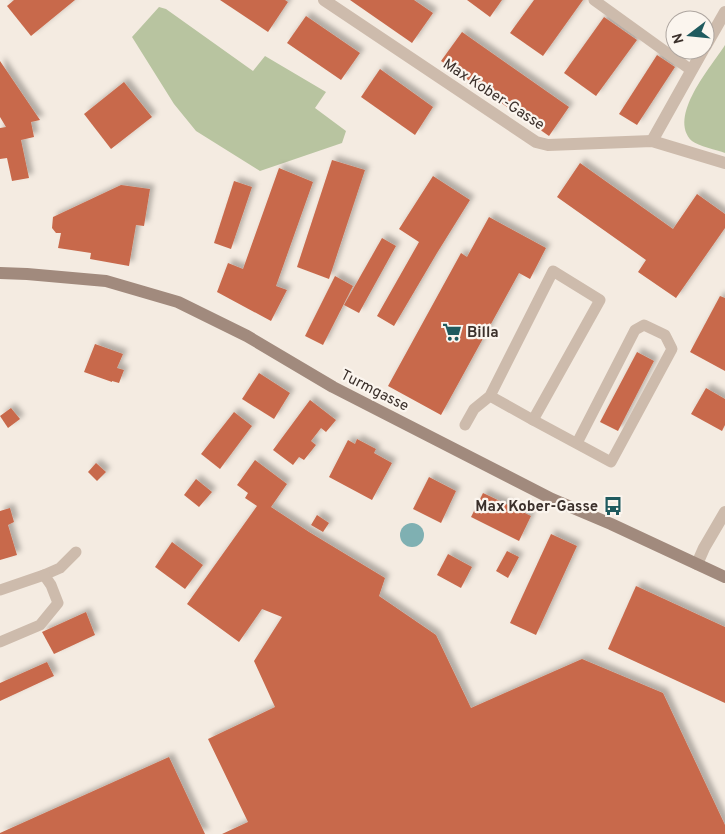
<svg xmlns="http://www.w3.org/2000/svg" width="725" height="834" font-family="Overpass,sans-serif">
<defs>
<filter id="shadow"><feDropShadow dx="4.5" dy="-4.5" stdDeviation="2.5" flood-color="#0004"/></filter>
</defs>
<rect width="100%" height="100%" fill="#f4ebe1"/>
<g fill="#b8c4a0">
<polygon points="159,7 166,9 253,71 265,56 326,92 315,108 346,131 342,143 260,171 196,131 174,104 132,37"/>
<path d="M 725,45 L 725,153 C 717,150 698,146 692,141 C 667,117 711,67 725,45 Z"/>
</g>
<circle fill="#7fb0b2" cx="412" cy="535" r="12"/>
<g fill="#c8694b" filter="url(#shadow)">
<polygon points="14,0 75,0 31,36 7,6"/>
<polygon points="220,0 285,0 288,2 268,32"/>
<polygon points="350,0 414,0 433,13 412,43"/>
<polygon points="467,0 502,0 490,17"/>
<polygon points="534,0 583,0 543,56 510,33"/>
<polygon points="306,16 360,53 341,80 287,43"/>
<polygon points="604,17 637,40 596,96 564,73"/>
<polygon points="462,32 569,107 549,136 441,61"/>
<polygon points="657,55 675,67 637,125 619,114"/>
<polygon points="0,61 40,120 31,122 34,137 21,140 29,178 12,181 7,158 0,159 0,128 6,127 0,117"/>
<polygon points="380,69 433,107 415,135 361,97"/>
<polygon points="124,82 152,117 111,149 84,114"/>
<polygon points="332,160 365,170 329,279 297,267"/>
<polygon points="580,163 673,229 697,194 725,214 725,228 676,298 638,272 646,260 557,197"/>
<polygon points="279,168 313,182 276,286 287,290 271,321 217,292 228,263 243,269"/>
<polygon points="433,176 470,200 437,253 394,326 377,316 419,242 399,229"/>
<polygon points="234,181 252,187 231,249 214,243"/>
<polygon points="121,185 150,189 144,226 136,225 129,266 90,259 91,253 58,248 61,233 56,233 52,228 53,217"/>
<polygon points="489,217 546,248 530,279 519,273 441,415 388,386 461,253 467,257"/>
<polygon points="382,238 396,246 359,313 344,305"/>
<polygon points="335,276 353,286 323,345 305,336"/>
<polygon points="720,296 725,298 725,371 690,352"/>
<polygon points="95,344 123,354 117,368 124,370 119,383 112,381 112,382 84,372"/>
<polygon points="637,352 654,361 618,431 600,422"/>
<polygon points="259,373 290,393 274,419 242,399"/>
<polygon points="706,388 725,399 725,425 722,431 691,414"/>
<polygon points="310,400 336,420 326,432 321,428 311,441 316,445 304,460 299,457 293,465 273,450"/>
<polygon points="11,408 20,419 8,428 0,416"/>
<polygon points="234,412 252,426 220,469 201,454"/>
<polygon points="357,439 376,449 374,453 392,463 372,500 329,477 348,440 355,444"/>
<polygon points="255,460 287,484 271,507 309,532 385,578 379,596 436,635 471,708 582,659 663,693 725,825 725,834 222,834 248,822 208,739 275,707 254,661 282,617 262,609 239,642 187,604 257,506 245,498 248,493 237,485"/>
<polygon points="96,463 106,472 97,481 88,472"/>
<polygon points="429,477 456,491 441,523 413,509"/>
<polygon points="196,479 212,492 199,507 184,495"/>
<polygon points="483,493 531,516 519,541 471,517"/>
<polygon points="10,508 14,522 8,525 17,555 0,560 0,511"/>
<polygon points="317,515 329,523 323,532 311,525"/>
<polygon points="551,534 577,546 536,635 510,623"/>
<polygon points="172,542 203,565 185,589 155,567"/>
<polygon points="507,551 519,557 508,578 496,571"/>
<polygon points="448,554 472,567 461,588 437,575"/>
<polygon points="636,586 725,627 725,703 608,649"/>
<polygon points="86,612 95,635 54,654 42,632"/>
<polygon points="47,662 54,676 0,701 0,683"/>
<polygon points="169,757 205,834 0,834 0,833"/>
</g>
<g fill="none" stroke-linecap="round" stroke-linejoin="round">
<g stroke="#cdbbac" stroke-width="11">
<polyline points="594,0 691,70"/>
<polyline points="533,420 611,462 672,349 665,335 644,325 635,330 577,443"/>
<polyline points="465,425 474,409 490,396 553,271 600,300 533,420 490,396"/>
<polyline points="0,590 44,575 60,568 76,552"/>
<polyline points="0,642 40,625 58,603 51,585 44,575"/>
</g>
<g stroke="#cdbbac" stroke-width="12">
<polyline points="324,0 536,142 548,145 652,141 725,163"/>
<polyline points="705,47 725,12"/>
<polyline points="652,141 703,50"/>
<polyline points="697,564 704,548 725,512"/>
</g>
<polyline stroke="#a18a7d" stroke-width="12" points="0,273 27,274 106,281 178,302 247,336 333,387 552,499 611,524 725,577"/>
</g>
<defs>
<g id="supermarket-bare" transform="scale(1.5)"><path d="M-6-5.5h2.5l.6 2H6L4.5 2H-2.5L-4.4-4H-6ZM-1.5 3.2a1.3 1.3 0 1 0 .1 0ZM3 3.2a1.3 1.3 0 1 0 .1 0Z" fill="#1f5a5e" stroke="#fbf5ee" stroke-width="2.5" paint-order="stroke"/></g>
<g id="bus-bare" transform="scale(1.5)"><path d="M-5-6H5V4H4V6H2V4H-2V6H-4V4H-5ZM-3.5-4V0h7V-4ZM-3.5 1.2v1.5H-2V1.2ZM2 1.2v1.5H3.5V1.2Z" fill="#1f5a5e" stroke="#fbf5ee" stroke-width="2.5" paint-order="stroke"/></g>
</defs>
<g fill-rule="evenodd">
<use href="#supermarket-bare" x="452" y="332"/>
<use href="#bus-bare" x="613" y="506"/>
</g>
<g text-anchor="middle" stroke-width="4.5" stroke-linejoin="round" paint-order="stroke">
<g font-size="15" fill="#3b302b" stroke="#fbf5ee">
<text transform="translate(494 94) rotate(33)" y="5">Max Kober-Gasse</text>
<text transform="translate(375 390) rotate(27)" y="5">Turmgasse</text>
</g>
<g font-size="15" font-weight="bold" fill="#3b302b" stroke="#fbf5ee" text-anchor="start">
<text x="467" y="337">Billa</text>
<text x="598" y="511" text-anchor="end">Max Kober-Gasse</text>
</g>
</g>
<g transform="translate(690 35) rotate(254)"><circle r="24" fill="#fbf5ee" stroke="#aea6a0"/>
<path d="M0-4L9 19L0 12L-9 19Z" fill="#1f5a5e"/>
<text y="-8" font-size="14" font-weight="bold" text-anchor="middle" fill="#3b302b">N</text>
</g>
</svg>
